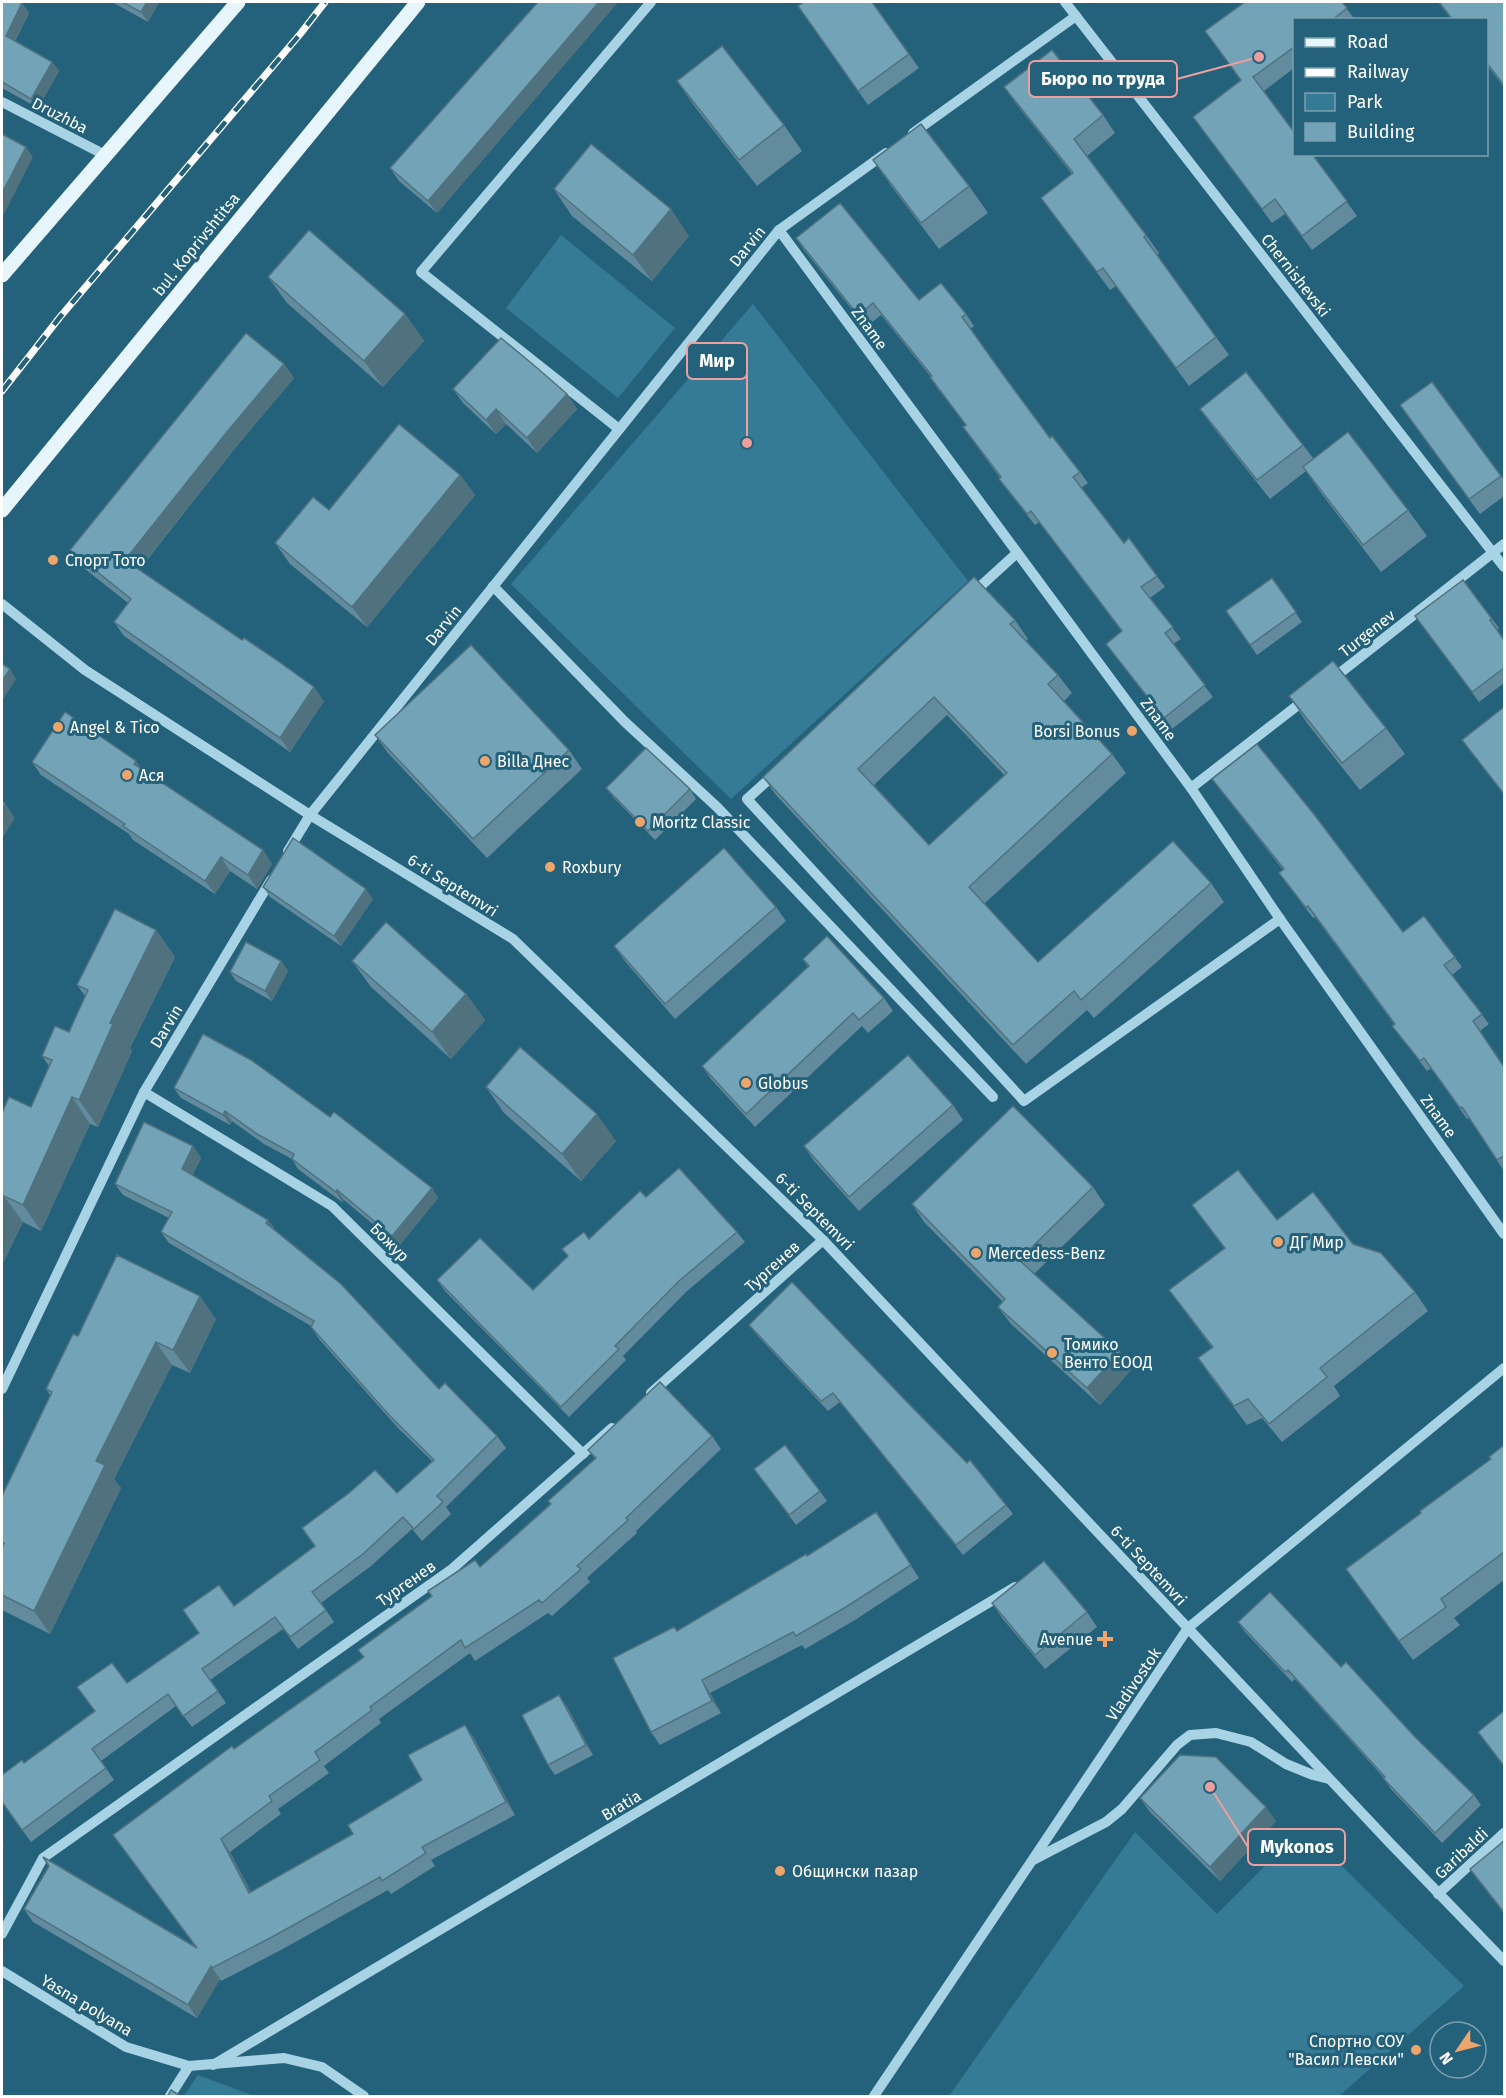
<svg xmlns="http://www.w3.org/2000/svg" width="1506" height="2098" font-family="'Fira Sans',sans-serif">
<rect width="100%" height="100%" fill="#24617a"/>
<g fill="#357b96">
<polygon points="561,235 675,328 618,398 506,308"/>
<polygon points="753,304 968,581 731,799 511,584"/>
<polygon points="1303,1828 1464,1986 1339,2096 949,2096 1135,1832 1217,1914"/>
<polygon points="198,2075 254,2096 184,2096"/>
</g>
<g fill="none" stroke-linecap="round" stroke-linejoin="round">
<g stroke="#a7d3e4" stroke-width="10">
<polyline points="1065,2 1504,567"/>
<polyline points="2,102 105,155"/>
<polyline points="913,133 1076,16"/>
<polyline points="779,230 1191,788 1280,919 1504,1234"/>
<polyline points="619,429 421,272 651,2"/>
<polyline points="493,586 625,722 717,807 993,1097"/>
<polyline points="973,593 1017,553"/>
<polyline points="2,604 85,670 310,815 513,939 823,1240 1389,1842 1504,1961"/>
<polyline points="1331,680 1504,544"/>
<polyline points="777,772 747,799 1024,1101 1280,919"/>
<polyline points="1191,788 1307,698"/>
<polyline points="288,851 310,815 779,230 886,153"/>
<polyline points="144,1092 332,1206 583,1454"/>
<polyline points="2,1389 144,1092 271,880"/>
<polyline points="651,1393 823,1240"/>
<polyline points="1033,1860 1106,1822 1122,1809 1177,1745 1190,1735 1216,1733 1251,1742 1286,1764 1313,1775 1329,1779"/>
<polyline points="1438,1894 1504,1833"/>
<polyline points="2,1934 43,1858 452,1569 612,1428"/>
<polyline points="2,1971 126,2047 189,2066 284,2058 322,2067 364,2096"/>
<polyline points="213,2065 1015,1587"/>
<polyline points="170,2096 189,2066"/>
<polyline points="874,2096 1188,1628 1504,1368"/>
</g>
<g stroke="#e7f5fc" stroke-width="15">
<polyline points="2,275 238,2"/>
<polyline points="2,510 418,2"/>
</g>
<g stroke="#fff" stroke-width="7">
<polyline id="rail" points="2,391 60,317 301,33 325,2"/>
</g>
<use href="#rail" stroke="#24617a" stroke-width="4.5" stroke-dasharray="14" stroke-linecap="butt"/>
</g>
<g fill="#628c9d" fill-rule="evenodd">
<polygon points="2,2 22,3 29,13 15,41 52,62 59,71 38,108 2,88"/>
<polygon points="112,2 159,2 148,22"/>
<polygon points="538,2 618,2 437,213 399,181 390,168"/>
<polygon points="872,2 919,68 868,105 798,6"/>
<polygon points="1245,2 1342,2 1355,20 1294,20 1294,68 1264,91 1294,132 1294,154 1312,154 1357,216 1312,250 1285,214 1272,223 1193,117 1241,80 1205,31"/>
<polygon points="1438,2 1504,2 1504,87 1486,64 1486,20 1452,20"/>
<polygon points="677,81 784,125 802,151 757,186 695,107"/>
<polygon points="1004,87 1103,115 1115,133 1087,156 1146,235 1159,253 1157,255 1229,355 1189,386 1116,286 1110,290 1041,198 1072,174 1017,105"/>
<polygon points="873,160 969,186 988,213 939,249 892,187"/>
<polygon points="554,189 689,236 652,281 572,216"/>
<polygon points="796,238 919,300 966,314 974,326 970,329 1050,438 1080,472 1088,483 1081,488 1124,543 1129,538 1165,587 1150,598 1181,639 1173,644 1213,697 1172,729 1106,644 1122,631 1039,522 1035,525 1007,490 999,479 1000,478 963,427 966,425 938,389 930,377 931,377 881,315 866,327 804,250"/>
<polygon points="268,277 405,314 424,341 383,387 287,303"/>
<polygon points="284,364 294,378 236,447 139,570 324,701 290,752 124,636 114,622 128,603 80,565 70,550"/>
<polygon points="1432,382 1504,480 1504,496 1480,514 1410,419"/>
<polygon points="453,389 567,394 577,409 537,453 506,424 496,434 463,403"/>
<polygon points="1200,409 1303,445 1313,458 1408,510 1427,536 1381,572 1321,493 1306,471 1270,499 1213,427"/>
<polygon points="460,475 475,495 367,627 290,564 275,543 329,510"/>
<polygon points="1272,578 1302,622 1257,655 1226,611"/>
<polygon points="1415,616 1492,619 1499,628 1497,630 1504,640 1504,683 1479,702"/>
<path d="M 1015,620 L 1028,639 L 1026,641 L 1058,675 L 1072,693 L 1064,701 L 1112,754 L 1126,773 L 984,904 L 1038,962 L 1211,883 L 1224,902 L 1094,1018 L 1087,1010 L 1026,1064 L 776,795 L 763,777 ZM 947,715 L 1004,775 L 929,845 L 874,785 Z"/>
<polygon points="1289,696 1386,728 1405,754 1360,790 1307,723"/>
<polygon points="375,735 569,750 582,769 487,858 388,753"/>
<polygon points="136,761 142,769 263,850 272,864 257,889 230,871 215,894 133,840 129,834 41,775 32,762"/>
<polygon points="1212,779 1403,932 1424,916 1462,967 1452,975 1489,1024 1480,1031 1504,1067 1504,1171 1469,1118 1467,1119 1431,1068 1427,1071 1400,1036 1392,1026 1394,1024 1315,917 1313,918 1286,883 1279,873 1283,870"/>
<polygon points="606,788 690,789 696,799 655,840 613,797"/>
<polygon points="263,887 373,899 341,946 270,897"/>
<polygon points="776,907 786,921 675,1019 624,960 614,946"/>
<polygon points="156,930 175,957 130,1048 132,1051 98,1127 90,1124 41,1231 23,1222 2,1265 2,1113 31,1107 49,1066 42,1056 69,1032 85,996 77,985"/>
<polygon points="803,959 884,998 893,1011 868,1033 862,1026 755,1127 711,1079 702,1066 808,967"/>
<polygon points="281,961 288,971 272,1001 236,981 230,972"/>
<polygon points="352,961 466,994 485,1020 451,1059 371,987"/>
<polygon points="486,1087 616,1141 581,1181 504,1113"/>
<polygon points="174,1088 432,1188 438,1198 399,1246 344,1200 342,1202 298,1169 292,1159 264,1144 232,1121 230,1125 181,1098"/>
<polygon points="953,1105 963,1120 859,1211 814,1161 804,1146"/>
<polygon points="193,1146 201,1158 192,1176 268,1220 276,1231 439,1389 497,1436 506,1448 446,1507 451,1514 422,1541 412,1529 371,1566 321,1603 334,1622 298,1649 283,1629 210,1680 226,1703 192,1727 176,1706 101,1761 114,1780 31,1842 2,1802 24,1763 94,1711 127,1683 199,1633 234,1606 397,1493 432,1461 398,1428 319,1339 311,1327 311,1326 169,1243 161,1232 169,1218 123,1195 115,1184"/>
<polygon points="1093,1187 1105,1205 1034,1274 1132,1369 1100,1405 1011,1324 998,1307 1003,1302 924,1222 912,1204"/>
<polygon points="646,1197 737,1232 745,1242 686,1292 623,1356 626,1360 569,1417 445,1291 437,1280 533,1290 589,1239"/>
<polygon points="1192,1205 1277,1220 1353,1244 1415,1292 1428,1311 1334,1386 1340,1396 1282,1442 1262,1418 1247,1425 1211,1377 1198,1358 1212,1348 1169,1290 1224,1248"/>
<polygon points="216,1319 190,1373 172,1365 114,1479 121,1488 50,1634 2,1610 2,1496 50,1395 46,1389 78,1336"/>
<polygon points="749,1325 908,1403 967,1463 1006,1505 1013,1514 963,1555 840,1402 828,1411 756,1334"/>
<polygon points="712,1436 721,1449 636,1531 637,1533 587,1578 590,1582 552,1616 548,1613 475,1661 470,1653 379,1719 381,1723 324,1766 329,1773 278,1809 281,1814 230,1852 251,1892 353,1834 422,1780 465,1725 474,1738 515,1815 431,1860 435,1866 391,1894 388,1890 281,1950 221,1981 220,1979 197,2018 33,1922 24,1909 196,1947 113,1835 363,1657 480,1567 550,1504 595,1459 588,1450"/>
<polygon points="1504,1445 1504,1580 1454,1618 1460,1625 1413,1660 1346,1569 1421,1513 1491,1459"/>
<polygon points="761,1478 820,1491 827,1501 796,1525"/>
<polygon points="876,1512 919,1578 855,1620 805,1649 802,1645 710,1693 721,1713 660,1745 651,1732 677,1631 808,1556"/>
<polygon points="992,1603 1087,1612 1097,1627 1045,1669 1002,1618"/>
<polygon points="1238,1622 1341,1667 1415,1737 1474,1795 1481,1805 1442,1843 1390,1788 1384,1778 1295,1679 1292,1682 1245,1632"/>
<polygon points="566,1705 593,1755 555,1775 548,1765"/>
<polygon points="1140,1798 1276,1821 1220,1881 1150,1812"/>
<polygon points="1504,1841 1504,1914 1470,1869"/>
</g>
<g fill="#50727f">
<polygon points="147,2 159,2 148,22 141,12"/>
<polygon points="599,2 618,2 437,213 428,201"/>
<polygon points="22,3 29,13 12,46 6,36"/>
<polygon points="52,62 59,71 38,108 31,99"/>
<polygon points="26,147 33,157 2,218 2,193"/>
<polygon points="671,209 689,236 652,281 633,255"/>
<polygon points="405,314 424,341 383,387 364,361"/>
<polygon points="284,364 294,378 236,447 135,574 125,560 226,433"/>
<polygon points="567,394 577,409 537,453 527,438"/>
<polygon points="496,409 506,424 496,434 486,420"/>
<polygon points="460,475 475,495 367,627 352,607"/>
<polygon points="10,669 16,679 2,701 2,681"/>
<polygon points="314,687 324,701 290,752 280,738"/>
<polygon points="136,761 146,774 134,764"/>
<polygon points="5,803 15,818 2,839 2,809"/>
<polygon points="263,850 272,864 257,889 248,875"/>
<polygon points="221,857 230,871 215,894 205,881"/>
<polygon points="366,889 373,899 341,946 334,936"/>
<polygon points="156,930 175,957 130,1048 132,1051 98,1127 79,1100 110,1023"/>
<polygon points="281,961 288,971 272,1001 265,991"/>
<polygon points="466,994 485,1020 451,1059 432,1032"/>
<polygon points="72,1097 90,1124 41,1231 23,1205"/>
<polygon points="225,1111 232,1121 230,1125 223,1115"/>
<polygon points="597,1114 616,1141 581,1181 562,1154"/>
<polygon points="193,1146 201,1158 190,1181 182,1169"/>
<polygon points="432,1188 438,1198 399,1246 392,1236"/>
<polygon points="337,1190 344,1200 342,1202 336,1192"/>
<polygon points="4,1196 23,1222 2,1265 2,1201"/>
<polygon points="268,1220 276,1231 266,1223"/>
<polygon points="200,1296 216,1319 190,1373 173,1350"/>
<polygon points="156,1342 172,1365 114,1479 121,1488 50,1634 34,1611 96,1461"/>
<polygon points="1120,1352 1132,1369 1100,1405 1087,1388"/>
<polygon points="702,1680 710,1693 721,1713 712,1701"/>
<polygon points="559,1695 566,1705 593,1755 586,1745"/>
<polygon points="465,1725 474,1738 515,1815 506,1802"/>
<polygon points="1266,1807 1276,1821 1220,1881 1210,1867"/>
<polygon points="221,1839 230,1852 258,1906 249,1893"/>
<polygon points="2,1842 4,1846 2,1850"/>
<polygon points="211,1966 220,1979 197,2018 188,2005"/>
</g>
<g fill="#72a3b6" stroke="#50727f" stroke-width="1.5" fill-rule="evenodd">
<polygon points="2,2 18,2 22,3 6,36 52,62 31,99 2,82"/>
<polygon points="122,2 147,2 141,12"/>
<polygon points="538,2 599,2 428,201 390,168"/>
<polygon points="804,2 872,2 909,54 858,91 798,6"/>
<polygon points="1245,2 1342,2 1347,8 1332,20 1294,20 1294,47 1253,77 1294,132 1294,154 1312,154 1347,201 1302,236 1275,199 1262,209 1193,117 1241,80 1205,31"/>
<polygon points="1439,2 1504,2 1504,85 1486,62 1486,20 1453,20"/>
<polygon points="722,46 784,125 739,160 677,81"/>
<polygon points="1052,50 1103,115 1074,139 1146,235 1144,237 1216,337 1176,368 1103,268 1097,272 1041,198 1073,173 1004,87"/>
<polygon points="921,124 969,186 921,223 873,160"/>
<polygon points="2,134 26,147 2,193"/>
<polygon points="591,144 671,209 633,255 554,189"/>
<polygon points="840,203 919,300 941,283 966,314 962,317 1004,376 1050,438 1052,436 1080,472 1073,477 1124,543 1129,538 1157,576 1141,587 1173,627 1165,633 1205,685 1164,718 1106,644 1122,631 1031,511 1027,514 999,479 1001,477 963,427 966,425 930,377 932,376 873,303 858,315 796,238"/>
<polygon points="309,230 405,314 364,361 268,277"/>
<polygon points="246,333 284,364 226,433 125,560 242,640 244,638 278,661 314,687 280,738 114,622 131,599 70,550"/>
<polygon points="501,338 536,367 567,394 527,438 496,409 486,420 453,389"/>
<polygon points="1246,372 1303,445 1257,480 1200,409"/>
<polygon points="1432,382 1501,476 1469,499 1400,405"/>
<polygon points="399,424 460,475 352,607 275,543 313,497 329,510"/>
<polygon points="1348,432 1408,510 1363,545 1303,467"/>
<path d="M 974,577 L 1015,620 L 1010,624 L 1058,675 L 1048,684 L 1112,754 L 969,887 L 1038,962 L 1173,841 L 1211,883 L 1081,1000 L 1074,991 L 1013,1045 L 763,777 ZM 934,697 L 1007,773 L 929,845 L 858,769 Z"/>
<polygon points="1272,578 1296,612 1250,645 1226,611"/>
<polygon points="1463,580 1492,619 1490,620 1504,640 1504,668 1472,692 1415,616"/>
<polygon points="471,645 569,750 473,839 375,735"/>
<polygon points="1333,661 1386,728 1342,763 1289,696"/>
<polygon points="2,664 10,669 2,681"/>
<polygon points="1504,707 1504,794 1462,740"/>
<polygon points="65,712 136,761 134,764 263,850 248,875 221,857 205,881 123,826 125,824 32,762"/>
<polygon points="1257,744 1313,813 1403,932 1424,916 1455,957 1444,965 1482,1014 1473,1021 1504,1067 1504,1157 1504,1156 1497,1160 1462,1107 1460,1108 1424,1058 1420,1061 1392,1026 1395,1024 1308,906 1306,908 1279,873 1284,869 1212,779"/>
<polygon points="646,748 690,789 648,831 606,788"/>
<polygon points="2,801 5,803 2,809"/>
<polygon points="293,838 366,889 334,936 263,887"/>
<polygon points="724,848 776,907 665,1004 614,946"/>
<polygon points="115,909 156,930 110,1023 113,1024 79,1100 72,1097 23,1205 4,1196 2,1201 2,1113 9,1097 31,1107 52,1060 42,1056 55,1026 69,1032 88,990 77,985"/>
<polygon points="386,922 466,994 432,1032 352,961"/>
<polygon points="827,936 884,998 859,1020 853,1013 746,1114 702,1066 809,966 803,959"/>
<polygon points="246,942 281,961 265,991 230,972"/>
<polygon points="203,1034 251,1060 330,1117 334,1112 432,1188 392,1236 337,1190 336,1192 292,1159 294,1154 257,1134 225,1111 223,1115 174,1088"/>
<polygon points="520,1047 597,1114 562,1154 486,1087"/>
<polygon points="908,1055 953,1105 849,1197 804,1146"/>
<polygon points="1013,1106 1093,1187 1019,1260 1120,1352 1087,1388 998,1307 1005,1299 912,1204"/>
<polygon points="144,1122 193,1146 182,1169 268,1220 266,1223 341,1284 439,1389 445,1383 497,1436 437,1496 443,1502 414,1529 403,1517 363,1554 312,1592 326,1610 290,1637 275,1617 202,1669 218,1691 183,1716 168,1694 92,1749 106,1768 22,1830 2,1802 2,1775 22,1760 24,1763 95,1711 77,1687 112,1663 127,1683 199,1633 183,1610 219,1585 234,1606 315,1546 302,1528 349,1493 375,1470 397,1493 434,1460 390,1416 311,1327 314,1321 161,1232 172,1212 115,1184"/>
<polygon points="679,1168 737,1232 679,1281 615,1346 619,1349 561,1407 437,1280 480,1238 533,1290 568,1256 562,1249 584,1232 589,1239 640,1191 646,1197"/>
<polygon points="1238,1170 1277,1220 1313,1192 1353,1244 1381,1253 1415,1292 1320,1368 1327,1377 1269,1424 1248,1399 1234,1406 1198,1358 1213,1347 1169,1290 1225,1248 1192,1205"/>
<polygon points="117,1255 200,1296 173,1350 156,1342 96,1461 105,1465 34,1611 2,1595 2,1548 4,1543 2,1542 2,1496 52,1392 46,1389 73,1334 78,1336"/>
<polygon points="792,1282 908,1403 967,1463 970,1460 1006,1505 956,1545 833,1393 821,1401 749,1325"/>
<polygon points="660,1382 712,1436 626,1518 628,1520 577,1566 581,1569 542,1603 539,1600 465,1648 461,1640 370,1707 372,1710 315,1752 320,1760 269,1796 272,1801 221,1839 249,1893 353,1834 348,1825 422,1780 408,1755 465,1725 506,1802 422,1847 426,1853 382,1881 380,1877 272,1937 212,1968 211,1966 188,2005 24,1909 49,1866 43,1857 197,1948 113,1835 232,1746 234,1749 364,1657 358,1650 432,1596 428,1591 475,1560 480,1567 551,1504 548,1501 596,1458 588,1450"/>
<polygon points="785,1445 820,1491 789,1515 754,1469"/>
<polygon points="1504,1445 1504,1552 1441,1599 1446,1607 1399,1641 1346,1569 1421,1513 1420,1511 1491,1459 1489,1457"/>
<polygon points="876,1512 911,1565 846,1607 796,1636 793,1632 702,1680 712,1701 651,1732 613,1658 674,1627 677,1631 806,1554 807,1556"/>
<polygon points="1044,1561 1087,1612 1035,1655 992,1603"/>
<polygon points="1270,1592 1341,1667 1346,1662 1415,1737 1474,1795 1435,1833 1383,1778 1385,1777 1288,1670 1285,1672 1238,1622"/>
<polygon points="559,1695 586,1745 548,1765 522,1715"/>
<polygon points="1504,1711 1504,1766 1478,1732"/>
<polygon points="1180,1755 1216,1757 1266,1807 1210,1867 1140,1798"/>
<polygon points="1504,1841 1504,1910 1503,1911 1470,1869"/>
<polygon points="171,2090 182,2097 167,2097"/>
</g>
<g fill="#eea56c" stroke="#24617a" stroke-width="2">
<circle cx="53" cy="560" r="6"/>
<circle cx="58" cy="727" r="6"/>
<circle cx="1132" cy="731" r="6"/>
<circle cx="485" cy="761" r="6"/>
<circle cx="127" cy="775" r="6"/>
<circle cx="640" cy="822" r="6"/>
<circle cx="550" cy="867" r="6"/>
<circle cx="746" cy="1083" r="6"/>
<circle cx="1278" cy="1242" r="6"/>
<circle cx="976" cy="1253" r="6"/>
<circle cx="1052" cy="1353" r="6"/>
<path d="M1102 1630h6v6h6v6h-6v6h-6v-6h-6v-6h6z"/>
<circle cx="780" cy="1871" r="6"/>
<circle cx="1416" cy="2050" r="6"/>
</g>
<g text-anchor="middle" stroke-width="6" stroke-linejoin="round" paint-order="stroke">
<g font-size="16" fill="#fff" stroke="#24617a">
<text transform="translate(60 115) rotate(27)" y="6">Druzhba</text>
<text transform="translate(196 244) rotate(-51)" y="6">bul. Koprivshtitsa</text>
<text transform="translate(747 246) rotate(-51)" y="6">Darvin</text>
<text transform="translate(1296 275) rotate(52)" y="6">Chernishevski</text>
<text transform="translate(870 328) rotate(54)" y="6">Zname</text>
<text transform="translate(443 625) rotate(-51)" y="6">Darvin</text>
<text transform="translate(1367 633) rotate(-38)" y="6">Turgenev</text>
<text transform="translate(1159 719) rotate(54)" y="6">Zname</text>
<text transform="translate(453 885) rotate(32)" y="6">6-ti Septemvri</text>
<text transform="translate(166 1026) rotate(-59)" y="6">Darvin</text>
<text transform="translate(1439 1116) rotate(54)" y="6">Zname</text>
<text transform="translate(815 1211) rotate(45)" y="6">6-ti Septemvri</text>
<text transform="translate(390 1242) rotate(45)" y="6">Божур</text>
<text transform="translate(772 1266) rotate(-42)" y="6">Тургенев</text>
<text transform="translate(1149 1565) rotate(47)" y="6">6-ti Septemvri</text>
<text transform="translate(406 1583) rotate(-35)" y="6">Тургенев</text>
<text transform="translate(1133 1684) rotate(-56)" y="6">Vladivostok</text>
<text transform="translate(621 1805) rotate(-31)" y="6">Bratia</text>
<text transform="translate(1461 1853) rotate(-43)" y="6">Garibaldi</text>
<text transform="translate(87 2005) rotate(31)" y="6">Yasna polyana</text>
</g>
<g font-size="16" fill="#fff" stroke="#24617a" text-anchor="start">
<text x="65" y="566">Спорт Тото</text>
<text x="70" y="733">Angel &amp; Tico</text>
<text x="1120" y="737" text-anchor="end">Borsi Bonus</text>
<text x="497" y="767">Billa Днес</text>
<text x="139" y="781">Ася</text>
<text x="652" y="828">Moritz Classic</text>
<text x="562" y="873">Roxbury</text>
<text x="758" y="1089">Globus</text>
<text x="1290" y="1248">ДГ Мир</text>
<text x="988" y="1259">Mercedess-Benz</text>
<text x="1064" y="1350">Томико<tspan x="1064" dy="18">Венто ЕООД</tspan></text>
<text x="1093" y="1645" text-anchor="end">Avenue</text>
<text x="792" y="1877">Общински пазар</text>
<text x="1404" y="2047" text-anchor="end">Спортно СОУ<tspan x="1404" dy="18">"Васил Левски"</tspan></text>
</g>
</g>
<path fill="none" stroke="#ed9e9e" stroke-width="2" d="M1259 57L1177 79M747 443L747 361M1210 1787L1248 1847"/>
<g fill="#ed9e9e" stroke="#24617a" stroke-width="2">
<circle cx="1259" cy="57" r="6"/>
<circle cx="747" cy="443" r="6"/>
<circle cx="1210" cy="1787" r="6"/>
</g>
<g fill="#24617a" stroke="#ed9e9e" stroke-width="2">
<rect x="1029" y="61" width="148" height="36" rx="6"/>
<rect x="687" y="343" width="60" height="36" rx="6"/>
<rect x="1248" y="1829" width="97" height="36" rx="6"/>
</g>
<g font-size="18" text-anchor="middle" font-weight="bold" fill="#fff">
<text x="1103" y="85">Бюро по труда</text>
<text x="717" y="367">Мир</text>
<text x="1297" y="1853">Mykonos</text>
</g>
<rect width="1506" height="2098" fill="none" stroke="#ffffff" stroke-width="6"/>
<rect x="1293" y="18" width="195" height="138" fill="#24617a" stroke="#7ca0af" stroke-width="1.5"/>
<rect x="1305" y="38" width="30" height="9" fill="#e7f5fc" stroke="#7ca0af" stroke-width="1.5"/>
<text x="1347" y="48" font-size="18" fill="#ffffff">Road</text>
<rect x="1305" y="68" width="30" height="9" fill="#ffffff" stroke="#7ca0af" stroke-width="1.5"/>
<text x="1347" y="78" font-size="18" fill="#ffffff">Railway</text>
<rect x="1305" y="93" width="30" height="18" fill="#357b96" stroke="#7ca0af" stroke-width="1.5"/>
<text x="1347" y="108" font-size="18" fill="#ffffff">Park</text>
<rect x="1305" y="123" width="30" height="18" fill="#72a3b6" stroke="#7ca0af" stroke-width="1.5"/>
<text x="1347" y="138" font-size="18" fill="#ffffff">Building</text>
<g transform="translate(1458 2050) rotate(235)"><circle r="28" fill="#24617a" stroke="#7ca0af" stroke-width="1.5"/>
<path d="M0-4.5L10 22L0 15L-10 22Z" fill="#eea56c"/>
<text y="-9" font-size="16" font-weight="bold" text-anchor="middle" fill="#ffffff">N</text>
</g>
</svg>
